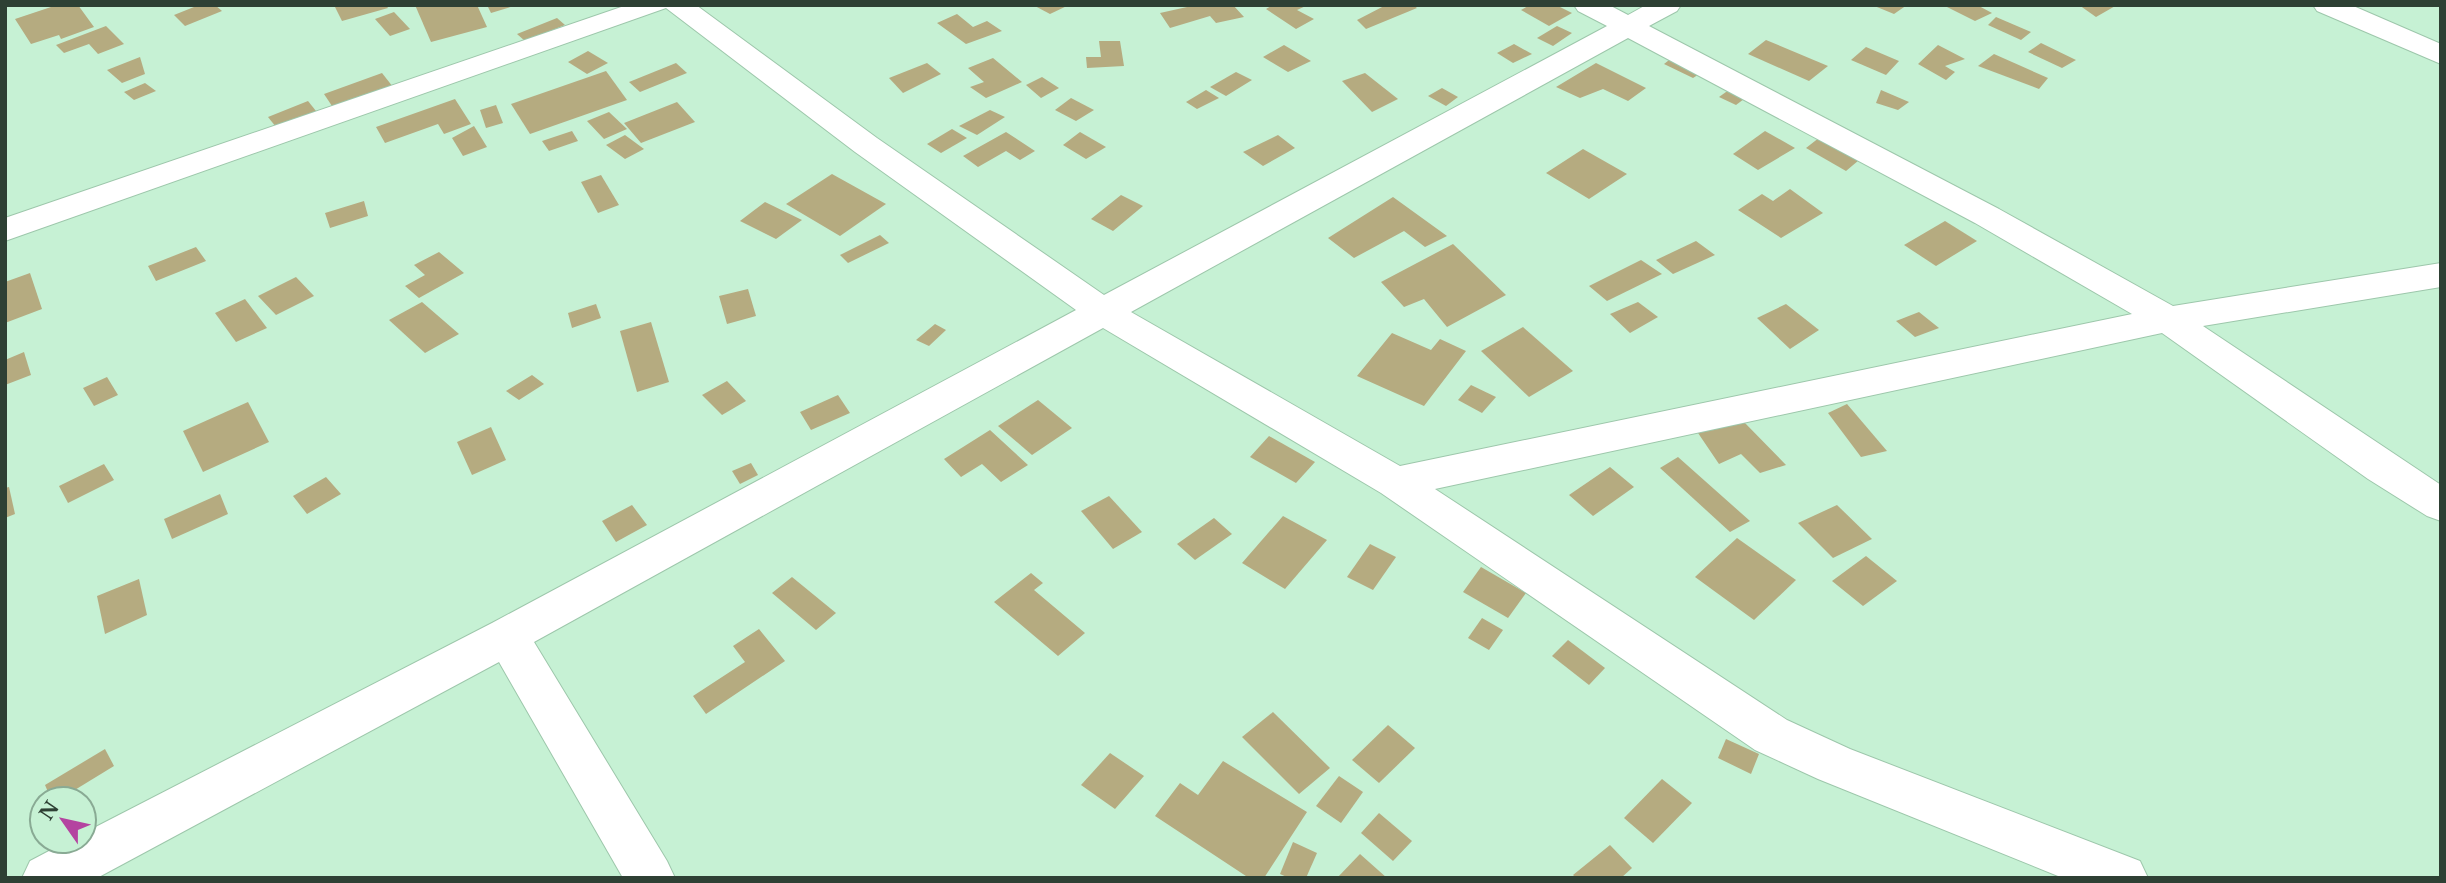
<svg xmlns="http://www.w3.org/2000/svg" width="2446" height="883" font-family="'Libre Baskerville',serif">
<rect width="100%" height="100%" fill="#c6f1d4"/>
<g fill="#b5ab80">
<polygon points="57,5 78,5 94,27 61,39 59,35 31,44 15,19"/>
<polygon points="199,5 215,5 222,11 185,26 174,15"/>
<polygon points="334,5 386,5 388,8 342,21"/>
<polygon points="415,5 477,5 487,27 431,42"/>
<polygon points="487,5 514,5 514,6 491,13"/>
<polygon points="1033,5 1069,5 1050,14"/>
<polygon points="1196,5 1233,5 1244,17 1216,23 1210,16 1170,28 1160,13"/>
<polygon points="1273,5 1308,5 1297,10 1314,19 1296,29 1266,9"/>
<polygon points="1386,5 1413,5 1417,8 1366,29 1357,20"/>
<polygon points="1530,5 1556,5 1572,13 1549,26 1521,10"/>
<polygon points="1872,5 1907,5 1894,14"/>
<polygon points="1943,5 1977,5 1992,13 1975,21"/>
<polygon points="2079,5 2117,5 2096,17"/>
<polygon points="394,12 410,29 390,36 375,19"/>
<polygon points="957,14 973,27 987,21 1002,31 966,44 937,23"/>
<polygon points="1996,17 2031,32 2021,40 1988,25"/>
<polygon points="557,18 565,25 525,41 517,34"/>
<polygon points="106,26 124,44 98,54 89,44 64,53 56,45"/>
<polygon points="1557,26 1572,33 1553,46 1537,38"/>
<polygon points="1766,40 1828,66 1809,81 1748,54"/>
<polygon points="1099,41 1120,41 1124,66 1087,68 1086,57 1101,57"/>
<polygon points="2041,43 2076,60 2062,68 2028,52"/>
<polygon points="1514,44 1532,54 1513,63 1497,53"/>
<polygon points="1284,45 1311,61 1288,72 1263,57"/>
<polygon points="1938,45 1965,59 1945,66 1955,72 1946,80 1918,64"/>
<polygon points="1866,47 1899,61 1886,75 1851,60"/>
<polygon points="588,51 608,63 587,74 568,62"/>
<polygon points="1994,54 2048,78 2039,89 1978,66"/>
<polygon points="140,57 145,74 122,83 107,70"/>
<polygon points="1673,57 1704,71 1693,78 1664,64"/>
<polygon points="993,58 1022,82 986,98 970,87 984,82 968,68"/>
<polygon points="676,63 687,73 640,92 629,82"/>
<polygon points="927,63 941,74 903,93 889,78"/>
<polygon points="1596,63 1646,88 1628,101 1603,89 1580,98 1556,87"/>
<polygon points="606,71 627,100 530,134 511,104"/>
<polygon points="1236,72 1252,80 1226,96 1210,87"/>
<polygon points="382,73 393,87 334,109 324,94"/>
<polygon points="1365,73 1398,99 1372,112 1342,81"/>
<polygon points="1042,77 1059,88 1041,98 1026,85"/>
<polygon points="145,83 156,91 134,100 124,92"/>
<polygon points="1733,87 1748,96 1736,105 1719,97"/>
<polygon points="1442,88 1458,97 1446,106 1428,96"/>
<polygon points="1206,90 1219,98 1197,109 1186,102"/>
<polygon points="1881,90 1909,102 1898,110 1876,103"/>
<polygon points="1071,98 1094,110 1076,121 1055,110"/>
<polygon points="455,99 471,124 444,134 438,124 385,143 376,127"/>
<polygon points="308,101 316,111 276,127 268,117"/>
<polygon points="677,102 695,122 641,143 624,123"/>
<polygon points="496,105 503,123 486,128 480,110"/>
<polygon points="990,110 1005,117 977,135 959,126"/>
<polygon points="609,112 627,129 604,139 587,121"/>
<polygon points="474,126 487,147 463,156 452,138"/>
<polygon points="952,129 967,138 941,153 927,144"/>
<polygon points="572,131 578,141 549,151 542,141"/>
<polygon points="1765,131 1795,148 1758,170 1733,154"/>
<polygon points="1006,132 1035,151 1020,160 1006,151 978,167 963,156"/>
<polygon points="1080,132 1106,147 1086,159 1063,145"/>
<polygon points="1824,134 1865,155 1846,171 1806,148"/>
<polygon points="625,135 644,149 625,159 606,145"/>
<polygon points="1278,135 1295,148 1263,166 1243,152"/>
<polygon points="1583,149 1627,174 1589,199 1546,173"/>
<polygon points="832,174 886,204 840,236 786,204"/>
<polygon points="601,175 619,205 598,213 581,182"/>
<polygon points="1790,189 1823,213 1781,238 1738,210 1762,194 1773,201"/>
<polygon points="1121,195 1143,206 1113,231 1091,219"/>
<polygon points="1393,197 1447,236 1425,247 1404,231 1354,258 1328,238"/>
<polygon points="364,201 368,216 330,228 325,213"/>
<polygon points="765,202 802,220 776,239 740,221"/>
<polygon points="1945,221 1977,241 1936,266 1904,245"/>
<polygon points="880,235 889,243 848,263 840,255"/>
<polygon points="1696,241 1715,255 1673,274 1656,260"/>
<polygon points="1453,244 1506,295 1447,327 1424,299 1404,307 1381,282"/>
<polygon points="196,247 206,261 156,281 148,266"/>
<polygon points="439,252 464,273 419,298 405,286 425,275 414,265"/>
<polygon points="1641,260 1662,274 1607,301 1589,286"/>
<polygon points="30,273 42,309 5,323 5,282"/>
<polygon points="296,277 314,296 276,315 258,296"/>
<polygon points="748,289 756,316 727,324 719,296"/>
<polygon points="245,299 267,328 236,342 215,313"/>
<polygon points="422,302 459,334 425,353 389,320"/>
<polygon points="1638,302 1658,317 1630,333 1610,314"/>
<polygon points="596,304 601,318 572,328 568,313"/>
<polygon points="1786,304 1819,330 1790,349 1757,318"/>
<polygon points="1919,312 1939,328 1915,337 1896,321"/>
<polygon points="651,322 669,382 637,392 620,331"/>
<polygon points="935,324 946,330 929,346 916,340"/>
<polygon points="1523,327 1573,371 1529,397 1481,351"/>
<polygon points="1392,333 1431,350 1440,339 1466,351 1424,406 1357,376"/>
<polygon points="24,352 31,375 5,385 5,360"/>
<polygon points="532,375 544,384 519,400 506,391"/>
<polygon points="107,377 118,395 94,406 83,388"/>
<polygon points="727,381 746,401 722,415 702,395"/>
<polygon points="1471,385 1496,397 1482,413 1458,400"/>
<polygon points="838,395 850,413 811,430 800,412"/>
<polygon points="1038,400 1072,428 1032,455 998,426"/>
<polygon points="248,402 269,442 203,472 183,431"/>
<polygon points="1847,404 1887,451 1861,457 1828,413"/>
<polygon points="1744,422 1786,465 1760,473 1741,454 1719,464 1698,433"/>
<polygon points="491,427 506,460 472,475 457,442"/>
<polygon points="990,430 1028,465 1001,482 982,464 961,477 944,459"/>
<polygon points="1269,436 1315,462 1296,483 1250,457"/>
<polygon points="1678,457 1750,521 1730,532 1660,468"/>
<polygon points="751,463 758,475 740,484 732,471"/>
<polygon points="104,464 114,480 68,503 59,486"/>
<polygon points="1610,467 1634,487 1593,516 1569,495"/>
<polygon points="326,477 341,494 307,514 293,496"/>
<polygon points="9,487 15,514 5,518 5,488"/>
<polygon points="220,494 228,514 172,539 164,519"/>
<polygon points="1109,496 1142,532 1113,549 1081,511"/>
<polygon points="632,505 647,525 616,542 602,521"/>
<polygon points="1837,505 1872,539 1833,558 1798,523"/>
<polygon points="1283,516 1327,540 1285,589 1242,563"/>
<polygon points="1214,518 1232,534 1195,560 1177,544"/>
<polygon points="1737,538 1796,580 1754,620 1695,577"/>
<polygon points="1370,544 1396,557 1373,590 1347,577"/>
<polygon points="1866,556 1897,581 1863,606 1832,581"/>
<polygon points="1481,567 1526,593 1508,618 1463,592"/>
<polygon points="1031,573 1043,583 1034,590 1085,633 1058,656 994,602"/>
<polygon points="792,577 836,613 816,630 772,593"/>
<polygon points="139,579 147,615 105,634 97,596"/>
<polygon points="1482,618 1503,630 1489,650 1468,638"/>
<polygon points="759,629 785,661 706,714 693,696 745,662 733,646"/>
<polygon points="1568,640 1605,668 1589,685 1552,656"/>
<polygon points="1273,712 1330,768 1299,794 1242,737"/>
<polygon points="1388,725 1415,748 1379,783 1352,760"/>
<polygon points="1726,739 1759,754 1751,774 1718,758"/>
<polygon points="105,749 114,766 60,799 51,799 45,785"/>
<polygon points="1110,753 1144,776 1115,809 1081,785"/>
<polygon points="1223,761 1307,812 1264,878 1249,878 1155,816 1180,783 1198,795"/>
<polygon points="1339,776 1363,792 1341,823 1316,806"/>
<polygon points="1662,779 1692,803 1653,843 1624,818"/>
<polygon points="1379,813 1412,841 1393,861 1361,833"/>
<polygon points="1293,842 1317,853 1306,878 1289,878 1280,874"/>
<polygon points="1610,845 1632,868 1621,878 1576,878 1573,875"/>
<polygon points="1360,854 1387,878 1337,878"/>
</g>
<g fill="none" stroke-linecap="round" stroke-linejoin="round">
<g stroke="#9dc7ab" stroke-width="2">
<g id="minor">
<path d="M 627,5 L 696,5 L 877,138 L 1104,295 L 1607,26 L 1578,11 L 1574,5 L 1609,5 L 1628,15 L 1646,5 L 1681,5 L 1677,11 L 1649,26 L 1999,209 L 2173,306 L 2441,263 L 2441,287 L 2203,326 L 2441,485 L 2441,521 L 2427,516 L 2368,479 L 2162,333 L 1435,489 L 1787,720 L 1850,749 L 2140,861 L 2148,878 L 2063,878 L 1818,779 L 1755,750 L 1381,493 L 1103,328 L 534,642 L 667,861 L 675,878 L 623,878 L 499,662 L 97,878 L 22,878 L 30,861 L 68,841 L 84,841 L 84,833 L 492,623 L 1076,310 L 855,152 L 666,8 L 5,241 L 5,218 ZM 1628,38 L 1975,223 L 2132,314 L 1400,466 L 1131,312 Z"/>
<polygon points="2313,5 2351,5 2441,44 2441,64 2317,11"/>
</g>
</g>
<use href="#minor" fill="#fff" fill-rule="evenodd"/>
</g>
<rect width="2446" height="883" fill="none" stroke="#2e4034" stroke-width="14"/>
<g transform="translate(63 820) rotate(304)"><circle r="33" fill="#c6f1d4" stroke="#89aa94" stroke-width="2"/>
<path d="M0-5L12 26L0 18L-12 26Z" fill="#b444a0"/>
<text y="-10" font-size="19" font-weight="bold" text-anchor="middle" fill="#2e4034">N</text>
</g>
</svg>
